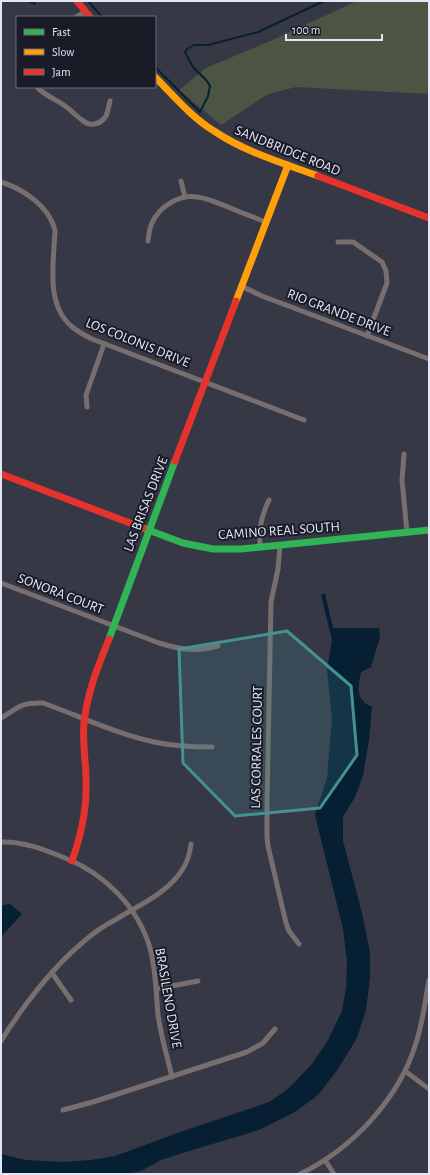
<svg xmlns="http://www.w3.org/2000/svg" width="430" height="1175" font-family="'Alegreya Sans',sans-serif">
<rect width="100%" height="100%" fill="#363846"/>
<polygon fill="#4c5444" points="357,1 429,1 429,94 296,87 268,94 221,125 179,90 206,68 270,41"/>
<g fill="#071f32">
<path d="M 325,593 L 333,628 L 379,628 L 380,637 L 371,667 L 361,672 C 358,688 355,699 372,707 L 369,740 L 363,776 L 355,797 L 343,817 L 343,841 L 362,913 L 370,952 L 370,978 L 366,1010 L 357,1038 L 338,1069 L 318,1095 L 295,1112 L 259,1130 L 199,1148 L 161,1160 L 141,1171 L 127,1174 L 1,1174 L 1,1154 L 26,1160 L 63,1162 L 91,1160 L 115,1156 L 183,1131 L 269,1102 L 288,1089 L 312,1064 L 328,1040 L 342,1011 L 346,988 L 347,961 L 343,929 L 315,815 L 327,778 L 332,719 L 327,670 L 332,640 L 321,595 Z"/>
<polygon points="10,904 22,914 1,937 1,908 3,905"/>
</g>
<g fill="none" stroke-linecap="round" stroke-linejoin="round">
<g stroke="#071f32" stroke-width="2">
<polyline points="28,1 35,4"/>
<polyline points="88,1 102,17"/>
<path d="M 155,67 L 200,112 L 208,96 L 210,86 C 207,79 198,73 193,67 C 190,62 188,57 185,52 L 187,49 L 194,45 L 208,45 L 258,32 L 324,1"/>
</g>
<g stroke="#786e6e" stroke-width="5">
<polyline points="76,17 85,12"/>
<path d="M 37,87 C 45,96 56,99 65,106 C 71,110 76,116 82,120 C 90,127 100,125 106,116 C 108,111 109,106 110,101"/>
<polyline points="181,181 185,197"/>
<path d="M 1,182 C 23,189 49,206 55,230 C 54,261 45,303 71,326 C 77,331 84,335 92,339 L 304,420"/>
<path d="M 148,241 C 149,235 149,229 152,223 C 159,207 179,194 197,197 C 207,198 217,203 226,206 C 239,212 253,217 266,222"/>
<polyline points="338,242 353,242 382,262 386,271 387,283 367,336"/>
<polyline points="241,286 262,296 429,359"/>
<polyline points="87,407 86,395 104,344"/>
<polyline points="404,454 402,480 407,532"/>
<polyline points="280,545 278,569 271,602 267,804 267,837 268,846 286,923 289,931 299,944"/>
<path d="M 260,547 C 259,528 261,517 269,500"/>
<path d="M 1,583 L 159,643 C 182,650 194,652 218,646"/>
<path d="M 1,718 C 18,708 21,702 43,703 C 80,716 116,734 154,742 C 173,746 193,747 212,747"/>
<path d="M 1,842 C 23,841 45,850 65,858 C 105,874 138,907 150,948 C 156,970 156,993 158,1015 C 161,1036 167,1056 172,1077"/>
<polyline points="52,973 71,1000"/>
<polyline points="156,989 198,981"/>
<path d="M 1,1041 C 22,1007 52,968 82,943 C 92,934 103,926 115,920 C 139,905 169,893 184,867 C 188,860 190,852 191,844"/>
<polyline points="405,1071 429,1089"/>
<polyline points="63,1110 93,1102 247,1052 263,1043 275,1029"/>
<polyline points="325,1160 334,1174"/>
<path d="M 300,1174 C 352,1149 399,1099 416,1043 C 423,1022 425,1001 429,980"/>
</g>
<g stroke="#30b455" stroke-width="7">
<polyline points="143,528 183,543 213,549 241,549 429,530"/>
<polyline points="109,639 175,461"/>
</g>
<g stroke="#ff9f0a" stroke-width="7">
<path d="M 155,77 C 174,96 191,117 214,131 C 245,152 283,163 318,176"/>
<polyline points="236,301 288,165"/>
</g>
<g stroke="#e5322d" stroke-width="7">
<polyline points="77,1 90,17"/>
<polyline points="318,176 429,218"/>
<polyline points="175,461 236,301"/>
<polyline points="1,474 143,528"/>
<path d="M 72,861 C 80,838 86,814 86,790 C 87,767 82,745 84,723 C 87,693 98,666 109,639"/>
</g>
</g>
<path fill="#449290" fill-opacity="0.2" stroke="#449290" stroke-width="3" stroke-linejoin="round" d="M 287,631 L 351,686 L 357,755 L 320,808 L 235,816 L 183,763 L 179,649 Z"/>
<g text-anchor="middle" stroke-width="4" stroke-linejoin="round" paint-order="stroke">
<g font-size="14" fill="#e3e6f7" stroke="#191b27">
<text transform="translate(288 150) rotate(22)" y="5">SANDBRIDGE ROAD</text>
<text transform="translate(339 312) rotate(21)" y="5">RIO GRANDE DRIVE</text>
<text transform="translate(138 342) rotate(22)" y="5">LOS COLONIS DRIVE</text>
<text transform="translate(145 504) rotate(-69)" y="5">LAS BRISAS DRIVE</text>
<text transform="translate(279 530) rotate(-4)" y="5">CAMINO REAL SOUTH</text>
<text transform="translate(61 593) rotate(21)" y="5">SONORA COURT</text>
<text transform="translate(256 747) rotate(-89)" y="5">LAS CORRALES COURT</text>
<text transform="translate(169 998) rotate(80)" y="5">BRASILENO DRIVE</text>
</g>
</g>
<rect width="430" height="1175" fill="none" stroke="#e3e6f7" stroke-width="4"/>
<rect x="16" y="16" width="140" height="72" fill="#191b27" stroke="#6a6c7a"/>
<rect x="24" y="29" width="20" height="6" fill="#30b455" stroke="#6a6c7a"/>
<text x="52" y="36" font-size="12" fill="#e3e6f7">Fast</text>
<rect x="24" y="49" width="20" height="6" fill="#ff9f0a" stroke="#6a6c7a"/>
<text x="52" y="56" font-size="12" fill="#e3e6f7">Slow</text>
<rect x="24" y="69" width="20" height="6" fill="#e5322d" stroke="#6a6c7a"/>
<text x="52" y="76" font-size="12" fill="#e3e6f7">Jam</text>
<path d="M286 34v6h96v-6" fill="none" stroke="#e3e6f7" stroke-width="2"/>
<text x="292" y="34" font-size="12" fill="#e3e6f7" stroke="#191b27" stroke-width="3" paint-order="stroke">100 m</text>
</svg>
